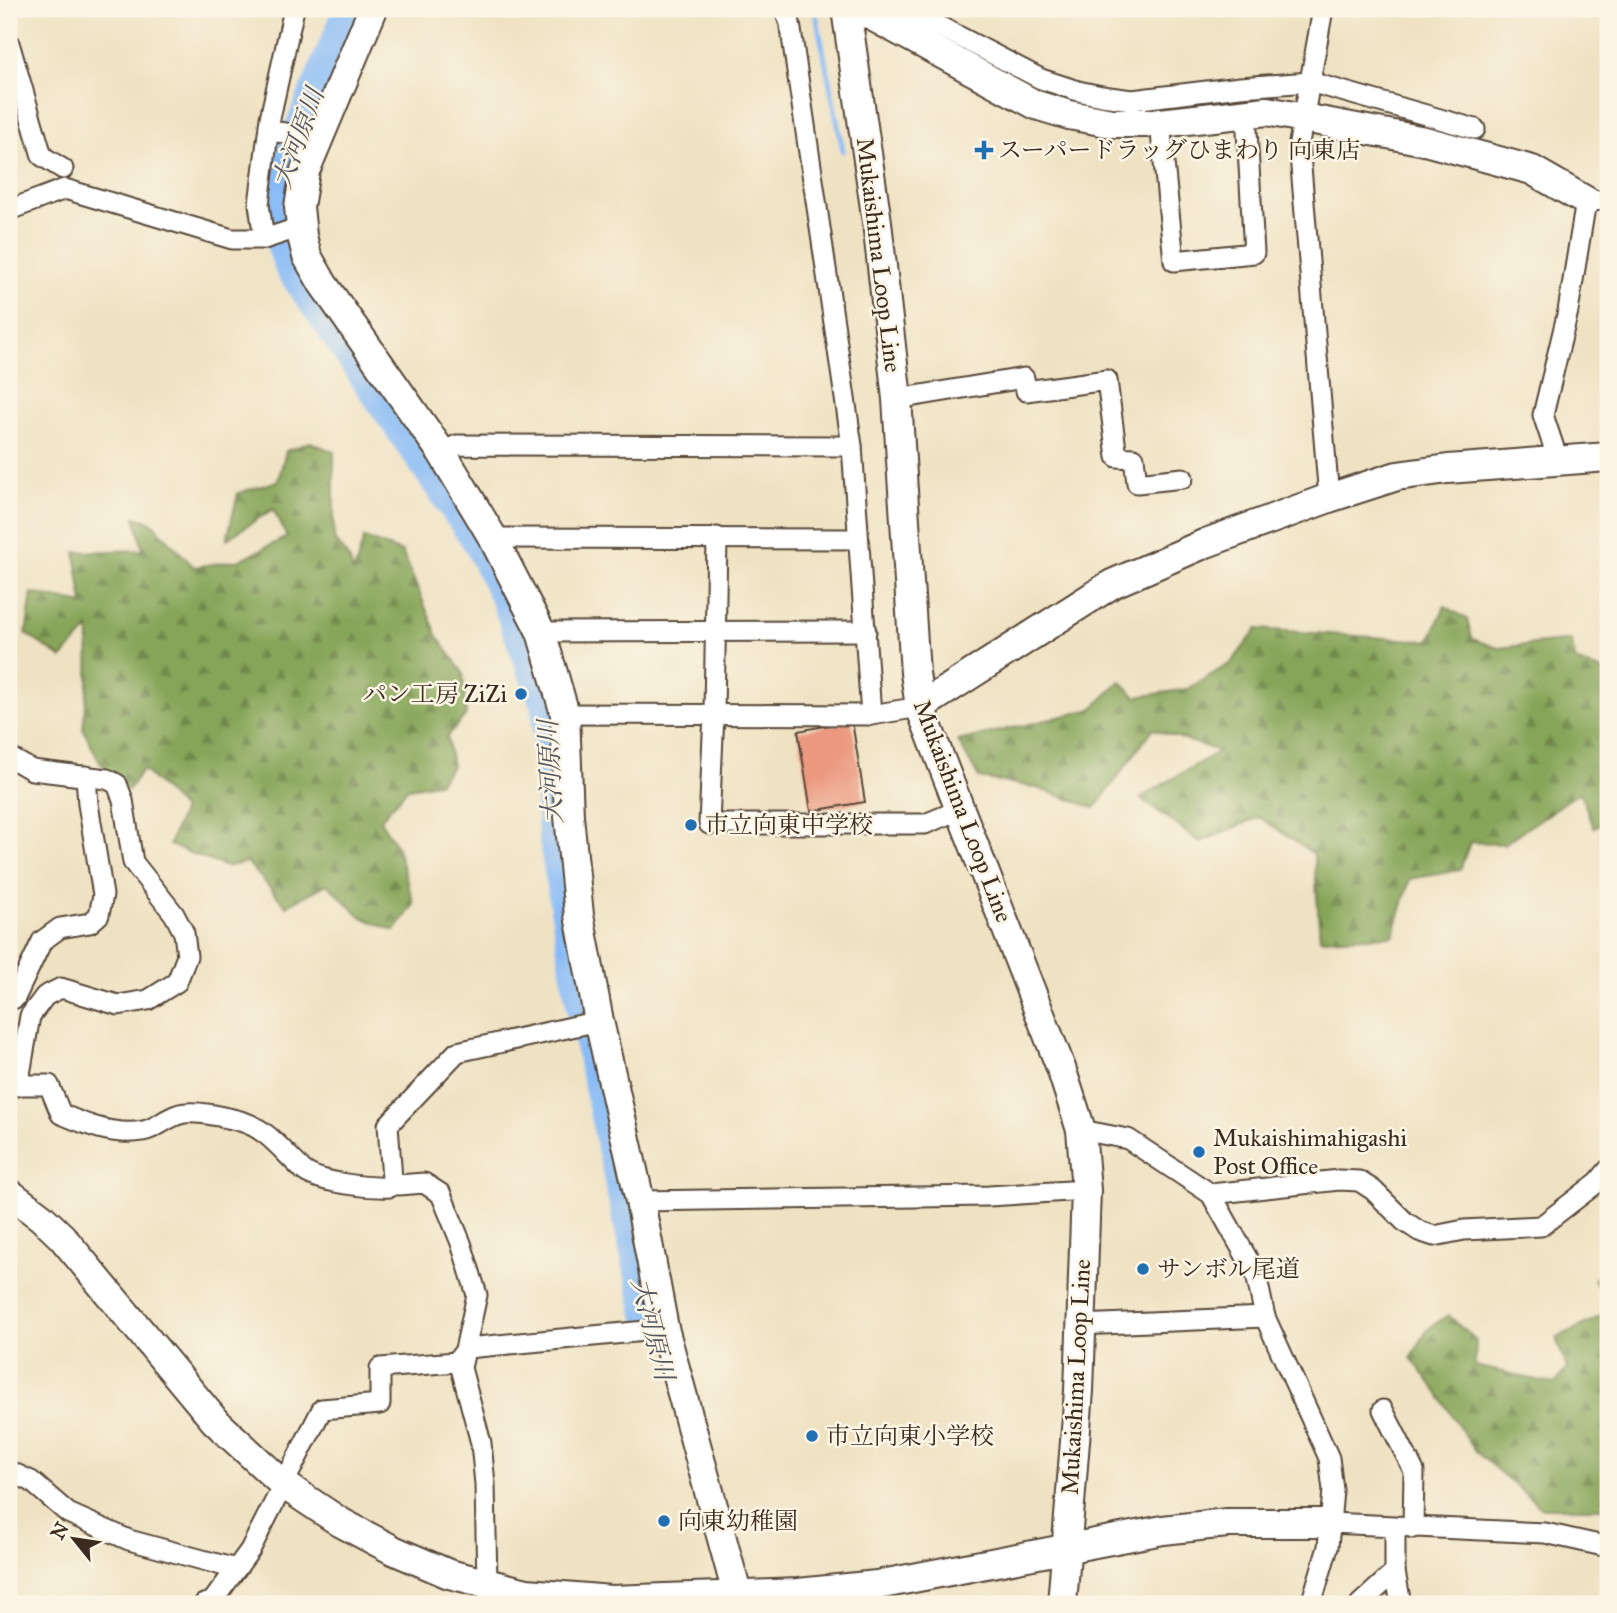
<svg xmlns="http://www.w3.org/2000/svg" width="1617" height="1613" font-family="'IM FELL Great Primer','Noto Serif JP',serif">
<defs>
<pattern id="forest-firs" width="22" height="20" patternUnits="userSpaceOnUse" patternTransform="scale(1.75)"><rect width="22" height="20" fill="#86a559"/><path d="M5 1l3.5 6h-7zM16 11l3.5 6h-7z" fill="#6f8749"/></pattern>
</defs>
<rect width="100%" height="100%" fill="#fcf5e5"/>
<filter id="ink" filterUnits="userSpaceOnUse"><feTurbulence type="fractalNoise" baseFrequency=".0143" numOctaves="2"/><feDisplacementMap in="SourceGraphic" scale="14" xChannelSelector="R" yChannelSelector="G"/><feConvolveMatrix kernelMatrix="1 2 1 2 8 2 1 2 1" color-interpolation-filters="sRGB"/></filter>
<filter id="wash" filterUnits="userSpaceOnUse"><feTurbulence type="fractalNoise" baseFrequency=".00686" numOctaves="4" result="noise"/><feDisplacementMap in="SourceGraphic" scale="28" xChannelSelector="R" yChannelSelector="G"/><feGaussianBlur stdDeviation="1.57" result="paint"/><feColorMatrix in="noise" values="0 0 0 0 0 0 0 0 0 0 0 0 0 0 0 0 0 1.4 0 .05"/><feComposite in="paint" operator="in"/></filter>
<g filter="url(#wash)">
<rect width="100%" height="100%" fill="#efe2c3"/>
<g fill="url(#forest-firs)" stroke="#60683c" stroke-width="2">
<polygon points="310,442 334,452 334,539 349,559 354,572 364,538 402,552 438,637 463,673 466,715 447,736 452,766 438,783 408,788 380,820 396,845 414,904 395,931 361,917 327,884 286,906 247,862 226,867 169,845 183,809 143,769 128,790 100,763 83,729 88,682 89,628 62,658 26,634 32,593 83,604 75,552 143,550 135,517 151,522 194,567 240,560 287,537 273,509 227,539 238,493 278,481 286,451"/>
<polygon points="1445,606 1467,619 1472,639 1498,648 1571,640 1576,661 1607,673 1608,820 1594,828 1580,792 1504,844 1470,842 1460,870 1410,879 1393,936 1320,939 1314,854 1259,817 1200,842 1140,798 1219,751 1153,729 1095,808 1034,787 979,778 958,741 1092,709 1120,681 1136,697 1187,689 1231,663 1257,629 1429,641"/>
<polygon points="1608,1267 1608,1303 1594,1280"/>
<polygon points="1608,1313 1608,1508 1542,1508 1475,1451 1436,1390 1411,1358 1428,1329 1448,1315 1476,1340 1475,1366 1555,1384 1567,1368 1556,1338"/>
</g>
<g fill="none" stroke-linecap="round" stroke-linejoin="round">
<polyline stroke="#88bbf6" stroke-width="5" points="815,9 843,151"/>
<polyline stroke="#88bbf6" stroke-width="30" points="349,9 279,178 273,220 289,267 478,543 506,600 546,707 553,834 581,1005 649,1318"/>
</g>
<g id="blocks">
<polygon fill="#eb987f" points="852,721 865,802 811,811 798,731"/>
</g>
</g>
<g filter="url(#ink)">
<use href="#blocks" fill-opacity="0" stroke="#564637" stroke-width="2"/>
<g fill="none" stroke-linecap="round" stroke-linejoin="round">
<g stroke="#564637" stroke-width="23">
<g id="street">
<polyline points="784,9 790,23 852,446 871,715"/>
<polyline points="906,9 1041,79 1078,91 1102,96 1132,100 1240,87 1310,82 1475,129"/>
<polyline points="1323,9 1299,143 1329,498"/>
<polyline points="9,43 42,156 63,169"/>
<polyline points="1160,123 1174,261 1254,253 1246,113"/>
<polyline points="269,131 285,133 314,148"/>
<polyline points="9,210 65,189 232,239 264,239 301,227"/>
<polyline points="264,239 259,204 270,118 294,9"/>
<polyline points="897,399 1024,378 1026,391 1107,380 1117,457 1134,458 1137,483 1183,478"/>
<polyline points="442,453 457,445 852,446"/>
<polyline points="1558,460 1543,415 1568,311 1586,201 1608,200"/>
<polyline points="717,537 714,713 709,824 925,824 961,809"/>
<polyline points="493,538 858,539"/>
<polyline points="541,632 866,631"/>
<polyline points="565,714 871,715 920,707"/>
<polyline points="9,757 32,770 107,779 117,784 123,800 133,862 174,914 184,933 187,956 177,982 148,1000 118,1005 61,988 45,996 30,1016 18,1086"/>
<polyline points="9,1000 15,998 42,941 60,928 90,923 99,915 103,895 88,804 86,776"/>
<path d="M 9,1085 L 49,1085 L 61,1114 C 87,1125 114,1136 143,1131 C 155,1129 165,1119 177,1115 C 192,1109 224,1117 240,1121 C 267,1128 283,1152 303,1170 C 318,1183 370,1188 390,1187 L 394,1183"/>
<polyline points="1081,1130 1128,1139 1211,1194 1256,1274 1265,1317 1329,1458 1333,1490 1328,1547 1311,1604"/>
<polyline points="1211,1194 1339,1180 1359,1181 1373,1190 1404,1221 1419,1231 1434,1236 1464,1230 1541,1226 1598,1182 1608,1170"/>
<polyline points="640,1201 989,1196 1086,1190"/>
<polyline points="1080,1325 1265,1317"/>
<polyline points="1383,1410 1414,1471 1413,1528"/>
<polyline points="9,1471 31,1481 68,1513 129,1540 236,1569"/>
<polyline points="1330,1523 1545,1533 1608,1547"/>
<polyline points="1395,1527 1395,1572 1401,1604"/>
<polyline points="204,1604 212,1602 250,1550 322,1409 380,1404 380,1368 456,1362 467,1348 656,1330"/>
<polyline points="491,1604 487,1583 485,1484 481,1443 461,1368 477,1295 461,1243 441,1194 424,1183 399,1185 392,1179 388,1125 457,1052 599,1021"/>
<polyline points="1360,1604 1395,1572"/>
</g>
</g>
<g stroke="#564637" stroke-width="32">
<g id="secondary">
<polyline points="373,9 305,171 299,207 302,236 307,256 323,284 442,453 493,538 541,632 565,714 569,816 579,915 599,1021 640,1201 664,1328 738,1597"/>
<polyline points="846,9 877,222 897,399 915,673 920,707 1061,1068 1081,1130 1086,1190 1079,1391 1062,1604"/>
<polyline points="846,12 868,14 1036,105 1069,115 1112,123 1160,123 1267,111 1425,141 1532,170 1586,201"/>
<polyline points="920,707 1112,584 1206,543 1329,498 1397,476 1448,469 1608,457"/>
<polyline points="9,1193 41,1217 62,1237 215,1421 283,1484 340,1522 393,1550 449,1574 527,1593 611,1600 798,1593 877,1585 1163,1530 1227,1523 1330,1523"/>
</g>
</g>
<use href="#street" stroke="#fff" stroke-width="19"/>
<use href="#secondary" stroke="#fff" stroke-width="28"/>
</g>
</g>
<g fill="#1f6fb2" stroke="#fcf5e5" stroke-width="2.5">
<path d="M980.5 139.5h7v7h7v7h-7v7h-7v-7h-7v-7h7z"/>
<circle cx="521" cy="694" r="7"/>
<circle cx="691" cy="825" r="7"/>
<circle cx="1199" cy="1152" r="7"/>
<circle cx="1143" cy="1269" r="7"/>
<circle cx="812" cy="1436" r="7"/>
<circle cx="664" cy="1521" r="7"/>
</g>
<g text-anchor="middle" stroke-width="5" stroke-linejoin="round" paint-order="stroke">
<g font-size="24" fill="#3b2a1e" stroke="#fcf5e5" text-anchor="start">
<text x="998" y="158">スーパードラッグひまわり 向東店</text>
<text x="507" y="702" text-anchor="end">パン工房 ZiZi</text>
<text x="705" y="833">市立向東中学校</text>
<text x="1213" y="1146">Mukaishimahigashi<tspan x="1213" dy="28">Post Office</tspan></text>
<text x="1157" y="1277">サンボル尾道</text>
<text x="826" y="1444">市立向東小学校</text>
<text x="678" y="1529">向東幼稚園</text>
</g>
<g font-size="24" fill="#3b2a1e" stroke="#fcf5e5">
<text transform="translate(879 255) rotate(83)" y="8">Mukaishima Loop Line</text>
<text transform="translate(963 811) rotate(69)" y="8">Mukaishima Loop Line</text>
<text transform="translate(1076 1377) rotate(-87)" y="8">Mukaishima Loop Line</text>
</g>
<g font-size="26" font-style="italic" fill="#52565f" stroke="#fcf5e5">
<text transform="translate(298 138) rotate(-70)" y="9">大河原川</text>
<text transform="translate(550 772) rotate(-93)" y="9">大河原川</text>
<text transform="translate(653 1329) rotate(76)" y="9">大河原川</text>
</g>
</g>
<rect width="1617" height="1613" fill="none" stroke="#fcf5e5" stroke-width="35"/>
<g transform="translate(74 1539) rotate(300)" stroke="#fcf5e5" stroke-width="5" paint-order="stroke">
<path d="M0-5L12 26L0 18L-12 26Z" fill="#3b2a1e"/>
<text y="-10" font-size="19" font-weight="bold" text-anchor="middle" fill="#3b2a1e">N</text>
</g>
</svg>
